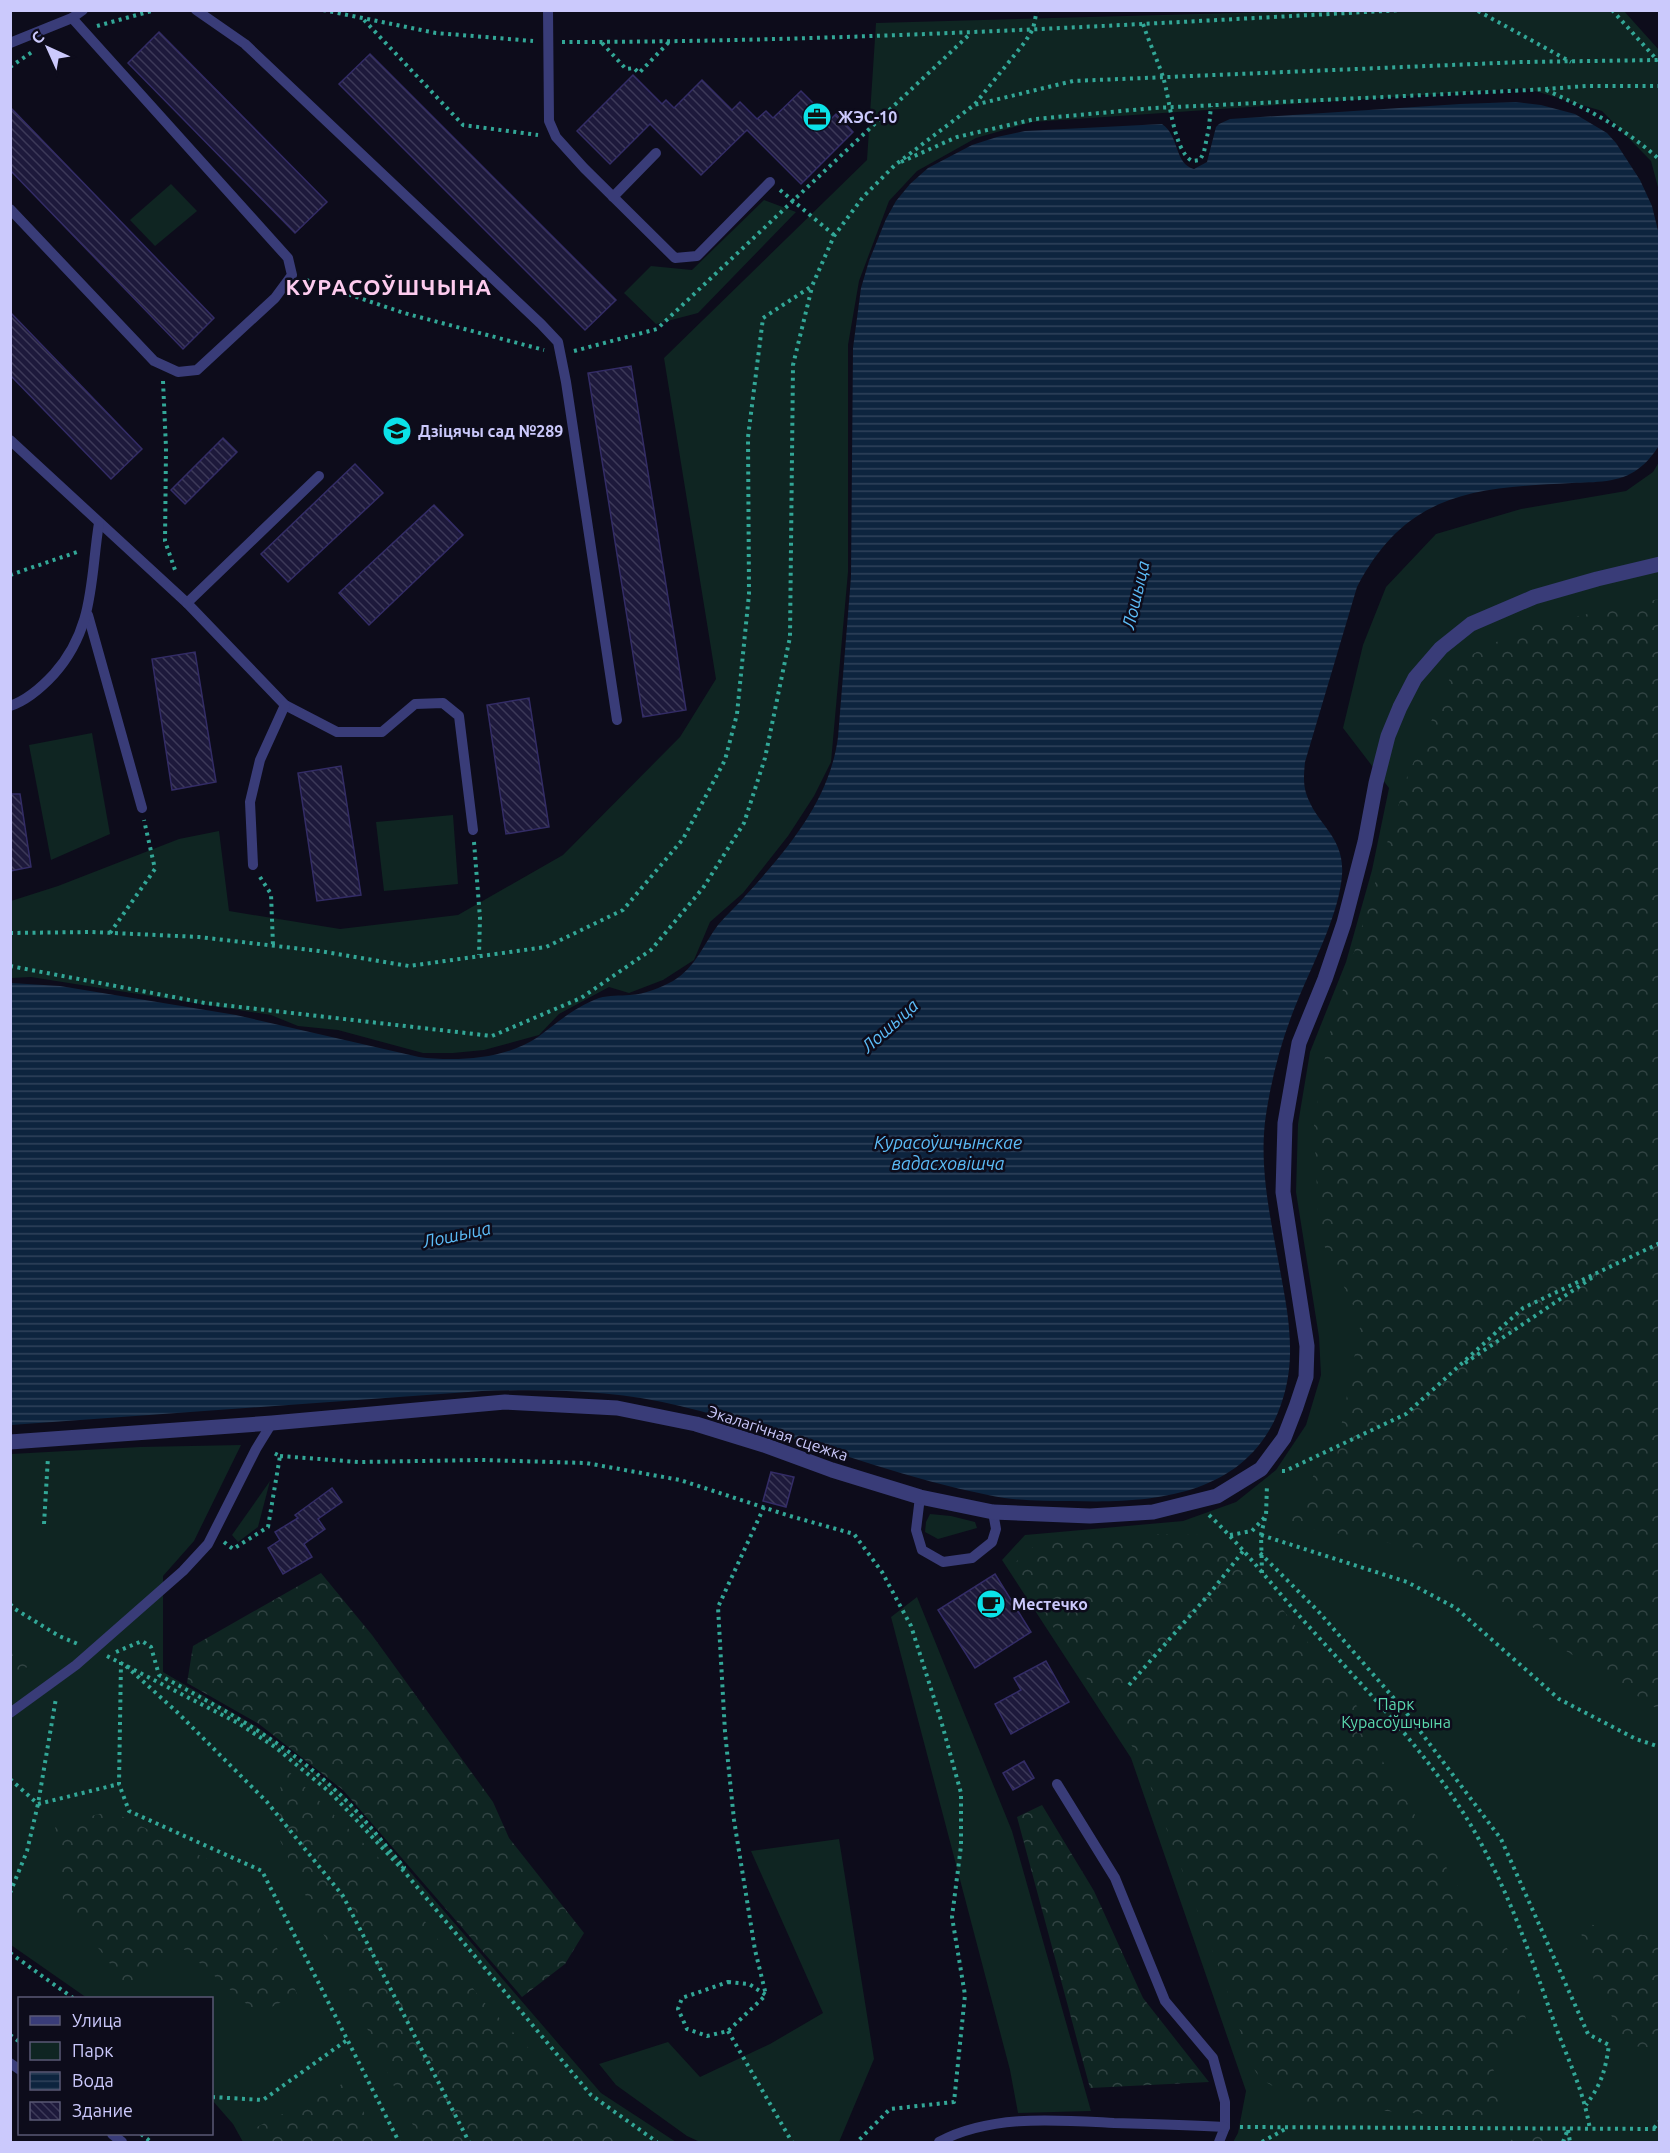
<svg xmlns="http://www.w3.org/2000/svg" width="1670" height="2153" font-family="Ubuntu,sans-serif">
<defs>
<pattern id="forest-crowns" width="20" height="18" patternUnits="userSpaceOnUse" patternTransform="scale(1.5)"><rect width="20" height="18" fill="#0f2522"/><path d="M2 6a3 3 0 1 1 6 0M12 15a3 3 0 1 1 6 0" fill="none" stroke="#314343"/></pattern>
<pattern id="water-rules" width="6" height="5" patternUnits="userSpaceOnUse" patternTransform="scale(1.5)"><rect width="6" height="5" fill="#0d243e"/><path d="M0 2.5h6" fill="none" stroke="#2f425b"/></pattern>
<pattern id="building-back-hatch" width="6" height="6" patternUnits="userSpaceOnUse" patternTransform="scale(1.5)"><rect width="6" height="6" fill="#1d193b"/><path d="M-1 5l2 2M0 0l6 6M5-1l2 2" fill="none" stroke="#3c3958"/></pattern>
</defs>
<rect width="100%" height="100%" fill="#0d0c1b"/>
<g fill="#0f2522">
<polygon points="1624,11 1659,50 1659,191 1651,161 1602,111 1525,88 1032,122 976,138 917,171 889,201 859,281 848,345 848,572 831,762 814,796 788,836 743,893 710,922 694,960 663,980 629,993 609,987 559,1014 539,1035 484,1050 453,1053 423,1053 338,1030 298,1026 271,1015 31,977 11,978 11,901 58,886 179,839 219,831 229,911 340,929 458,915 563,855 680,737 716,679 664,358 867,160 876,23 1307,11"/>
<polygon points="171,184 197,211 155,246 130,220"/>
<polygon points="764,200 796,212 698,313 656,324 624,293 651,266 692,270"/>
<polygon points="1659,462 1659,2142 1233,2142 1238,2133 1246,2091 1131,1758 1002,1560 1025,1535 1183,1521 1236,1502 1276,1470 1306,1425 1321,1375 1319,1337 1296,1192 1298,1124 1310,1052 1346,962 1372,870 1389,788 1343,728 1363,645 1386,587 1436,534 1521,509 1626,491 1653,472"/>
<polygon points="92,733 110,834 51,860 29,745"/>
<polygon points="453,815 458,884 384,891 376,822"/>
<polygon points="241,1445 194,1541 163,1576 163,1672 259,1728 343,1794 601,2093 676,2142 243,2142 233,2124 212,2100 212,1998 87,1998 11,1945 11,1454 140,1447"/>
<polygon points="270,1481 258,1527 238,1542 232,1535"/>
<polygon points="930,1514 951,1516 975,1522 977,1528 938,1539 925,1532 926,1522"/>
<polygon points="917,1597 1012,1831 1091,2111 1018,2113 1010,2070 891,1617"/>
<polygon points="839,1839 874,2059 839,2142 700,2142 687,2136 616,2085 599,2064 668,2042 700,2077 770,2044 823,2013 751,1851"/>
</g>
<g fill="url(#forest-crowns)">
<polygon points="1659,599 1660,599 1659,1710 1560,1647 1427,1550 1286,1524 1341,1427 1361,1322 1319,1235 1314,1124 1328,1039 1407,777 1457,662 1526,627"/>
<polygon points="1152,1534 1202,1535 1220,1541 1267,1589 1376,1731 1382,1760 1466,1900 1511,1953 1527,2024 1506,2039 1491,2063 1504,2099 1478,2118 1308,2105 1260,2079 1250,2062 1225,1984 1139,1756 1115,1722 1013,1565 1027,1550 1048,1541"/>
<polygon points="321,1573 372,1635 493,1802 509,1838 584,1933 565,1964 522,1997 343,1790 259,1724 187,1683 193,1646"/>
<polygon points="10,1637 34,1661 11,1681 10,1681"/>
<polygon points="281,1764 381,1860 480,1998 607,2129 632,2142 422,2142 404,2108 279,1838"/>
<polygon points="1042,1805 1094,1891 1143,1998 1209,2082 1090,2088 1017,1817"/>
<polygon points="111,1811 247,1879 297,1994 258,2014 179,1945 126,1985 63,1901 55,1825"/>
<polygon points="1578,1922 1659,1938 1659,2048 1629,2046 1597,1991"/>
<polygon points="348,2081 379,2142 258,2142 249,2131"/>
<polygon points="1551,2134 1550,2142 1496,2142"/>
</g>
<path fill="url(#water-rules)" d="M 1516,102 L 1541,105 L 1575,114 L 1607,133 L 1616,143 L 1640,180 L 1652,206 L 1660,239 L 1659,446 C 1653,454 1647,463 1638,469 C 1620,483 1594,482 1572,483 C 1476,488 1407,491 1357,587 L 1305,762 C 1304,773 1303,783 1306,793 C 1316,825 1345,836 1342,875 C 1339,914 1314,961 1299,997 C 1282,1037 1271,1078 1265,1122 C 1259,1175 1273,1229 1282,1281 C 1289,1318 1295,1358 1284,1395 C 1256,1494 1160,1504 1072,1501 C 1044,1501 1015,1501 988,1495 C 883,1474 784,1431 680,1406 C 615,1390 549,1389 482,1391 L 11,1425 L 11,983 L 60,986 L 236,1015 L 419,1057 C 457,1062 506,1059 538,1037 C 558,1022 575,1007 599,998 C 609,995 620,996 630,995 C 645,994 660,988 673,981 C 696,967 703,945 718,925 C 727,914 737,906 746,895 C 787,850 830,800 838,737 L 851,577 L 853,348 L 861,288 L 869,261 L 886,219 L 896,201 L 910,184 L 928,168 L 972,145 L 997,137 L 1025,131 L 1162,124 C 1180,136 1174,164 1194,169 L 1207,162 L 1216,127 L 1219,124 L 1230,119 L 1460,104 Z"/>
<g fill="url(#building-back-hatch)" stroke="#332c66" stroke-width="1.5">
<polygon points="159,32 327,202 295,233 128,63"/>
<polygon points="370,54 616,300 585,330 339,84"/>
<polygon points="633,75 662,104 666,100 674,108 702,80 732,110 740,102 757,119 766,111 773,118 801,91 830,120 836,114 853,132 801,184 747,130 701,175 650,124 610,164 577,131"/>
<polygon points="10,107 214,318 183,349 10,170"/>
<polygon points="10,312 142,449 111,479 10,375"/>
<polygon points="631,366 686,710 643,717 588,373"/>
<polygon points="223,438 237,452 185,504 171,490"/>
<polygon points="355,464 383,493 288,582 261,554"/>
<polygon points="434,505 463,535 369,625 339,593"/>
<polygon points="195,652 216,782 172,790 152,659"/>
<polygon points="529,698 549,827 506,834 487,705"/>
<polygon points="341,766 361,895 317,901 298,773"/>
<polygon points="10,794 20,794 31,867 10,871"/>
<polygon points="771,1472 794,1477 786,1507 763,1501"/>
<polygon points="332,1488 342,1502 318,1519 325,1529 304,1544 312,1557 283,1574 268,1548 280,1540 275,1532 298,1518 295,1515"/>
<polygon points="995,1574 1031,1632 975,1668 938,1610"/>
<polygon points="1046,1661 1069,1702 1011,1734 995,1704 1021,1690 1014,1678"/>
<polygon points="1024,1761 1034,1778 1013,1790 1003,1773"/>
</g>
<g fill="none" stroke-linecap="round" stroke-linejoin="round">
<g stroke="#32a797" stroke-width="4" stroke-dasharray="3 4.5" stroke-linecap="butt">
<polyline points="323,10 436,33 533,41"/>
<polyline points="1612,10 1658,61"/>
<polyline points="1478,11 1571,62"/>
<polyline points="364,20 463,125 538,135"/>
<path d="M 1143,24 C 1149,42 1157,59 1163,77 C 1170,98 1173,150 1192,161 L 1200,160 L 1204,152 L 1209,127 L 1211,106"/>
<polyline points="97,26 155,10"/>
<path d="M 562,42 C 842,42 1123,25 1403,10"/>
<polyline points="602,43 626,69 634,68 639,73 669,42"/>
<polyline points="10,67 32,52"/>
<path d="M 1546,90 C 1588,109 1626,129 1660,160"/>
<polyline points="975,104 1025,42 1033,29 1037,10"/>
<polyline points="901,162 957,137 1035,119 1154,108 1530,90 1587,86 1660,86"/>
<polyline points="780,190 834,235"/>
<polyline points="306,280 404,313 544,350"/>
<polyline points="574,351 657,329 971,33"/>
<polyline points="163,381 166,448 165,541 175,570"/>
<polyline points="10,575 80,551"/>
<polyline points="474,842 480,918 479,955"/>
<polyline points="260,877 271,894 273,945"/>
<polyline points="10,933 92,932 199,937 319,951 409,966 546,947 623,910 683,839 725,760 737,714 749,594 748,437 763,318 812,286 834,236 863,197 895,165 974,105 1073,81 1522,62 1658,60"/>
<polyline points="110,933 155,869 144,820"/>
<polyline points="10,966 205,1003 492,1036 581,998 651,950 703,888 744,823 765,758 790,637 793,365 812,287"/>
<polyline points="1465,1363 1596,1275"/>
<polyline points="280,1456 358,1462 482,1460 586,1463 680,1480 790,1516 854,1534 882,1572 911,1626 940,1717 961,1793 961,1846 952,1917 965,1995 954,2102 890,2109 857,2142"/>
<polyline points="1282,1471 1285,1471 1406,1414 1523,1308 1660,1243"/>
<polyline points="764,1507 718,1607 725,1732 734,1820 755,1950 766,1995"/>
<path d="M 1209,1515 C 1247,1551 1277,1592 1312,1630 C 1375,1700 1445,1770 1487,1855 C 1514,1907 1533,1963 1553,2019 C 1566,2056 1584,2090 1590,2130"/>
<polyline points="44,1524 48,1457"/>
<polyline points="1230,1535 1252,1531 1266,1516 1267,1484"/>
<polyline points="1261,1535 1407,1582 1456,1608 1559,1699 1636,1739 1660,1747"/>
<polyline points="224,1542 233,1549 268,1527 280,1456 272,1452"/>
<path d="M 1260,1553 L 1318,1611 L 1405,1711 L 1501,1839 L 1588,2034 L 1609,2045 C 1605,2071 1602,2083 1586,2105"/>
<polyline points="1262,1573 1261,1535 1265,1518"/>
<polyline points="10,1604 15,1609 59,1636 78,1644"/>
<path d="M 116,1652 L 142,1641 L 151,1647 L 159,1675 C 223,1709 280,1739 334,1789 C 360,1812 381,1841 404,1867 L 402,1869"/>
<polyline points="107,1656 238,1723 275,1747 332,1794 402,1869 591,2095 657,2142"/>
<polyline points="121,1662 119,1784 129,1811 262,1871 399,2142"/>
<polyline points="126,1666 177,1712 267,1802 343,1896 469,2142"/>
<polyline points="1129,1685 1211,1592 1244,1550"/>
<polyline points="10,1779 38,1804 119,1784"/>
<polyline points="10,1893 27,1851 38,1804 56,1698"/>
<polyline points="10,1953 73,1998"/>
<polygon points="728,1982 749,1984 766,1995 728,2031 707,2036 687,2029 678,2009 682,1998"/>
<polyline points="728,2031 792,2142"/>
<polyline points="10,2035 20,2042"/>
<polyline points="212,2097 263,2100 347,2040"/>
<polyline points="1240,2127 1660,2129"/>
<polyline points="1654,2128 1660,2121"/>
<polyline points="1568,2130 1570,2142"/>
<polyline points="141,2134 151,2142"/>
<polyline points="1262,2142 1287,2128"/>
<polyline points="1563,2142 1568,2129"/>
</g>
<g stroke="#393c78" stroke-width="10">
<polyline points="196,10 245,44 541,324 558,342 566,382 617,720"/>
<polyline points="548,10 549,121 556,137 584,168 675,258 697,256 770,182"/>
<polyline points="10,43 72,18 83,10"/>
<polyline points="613,197 656,153"/>
<polyline points="10,209 154,361 178,372 197,370 275,298 292,275 288,258 72,18"/>
<polyline points="10,440 187,603 285,705 337,732 382,732 415,704 443,703 459,716 473,830"/>
<polyline points="187,603 319,476"/>
<polyline points="88,615 142,808"/>
<path d="M 10,706 C 28,700 42,687 54,674 C 95,628 90,579 99,523"/>
<polyline points="253,865 250,802 260,760 285,705"/>
<polyline points="920,1497 916,1530 922,1550 943,1562 972,1558 992,1542 996,1529 993,1512"/>
<polyline points="10,1713 76,1665 183,1571 208,1544 256,1449 272,1423"/>
<polyline points="1057,1784 1115,1878 1165,2001 1213,2058 1225,2102 1225,2127 1219,2142"/>
<polyline points="10,2063 20,2070"/>
<polyline points="112,2134 122,2142"/>
<path d="M 939,2142 C 991,2114 1057,2120 1114,2123 C 1151,2124 1188,2125 1225,2127"/>
</g>
<polyline stroke="#393c78" stroke-width="15" points="10,1442 272,1423 505,1402 617,1408 696,1424 764,1445 832,1470 920,1497 993,1512 1090,1516 1153,1512 1217,1496 1261,1469 1284,1438 1296,1407 1306,1377 1307,1346 1283,1192 1285,1123 1299,1043 1325,979 1344,923 1365,842 1376,783 1388,736 1400,707 1415,678 1441,648 1471,624 1534,597 1597,579 1660,564"/>
</g>
<defs>
<g id="office-disc" transform="scale(1.5)"><circle r="9.5" fill="#0be2e7" stroke="#0d0c1b"/><path d="M-6-3h4V-5.5h4V-3h4V5H-6ZM-1-4.5V-3h2v-1.5ZM-6 0V1H6V0Z" fill="#111"/></g>
<g id="school-disc" transform="scale(1.5)"><circle r="9.5" fill="#0be2e7" stroke="#0d0c1b"/><path d="M0-5L7-2L0 1L-7-2ZM-4 1L0 2.5L4 1V4Q0 6-4 4Z" fill="#111"/></g>
<g id="cafe-disc" transform="scale(1.5)"><circle r="9.5" fill="#0be2e7" stroke="#0d0c1b"/><path d="M-5.5-4.5H6V0H3Q3 3.5 0 3.5H-2.5Q-5.5 3.5-5.5 0ZM3-3.2v2h1.7v-2ZM-6 4.5H4V6H-6Z" fill="#111"/></g>
</defs>
<g fill-rule="evenodd">
<use href="#office-disc" x="817" y="117"/>
<use href="#school-disc" x="397" y="431"/>
<use href="#cafe-disc" x="991" y="1604"/>
</g>
<g text-anchor="middle" stroke-width="5" stroke-linejoin="round" paint-order="stroke">
<g font-size="16" font-weight="bold" fill="#cbc9fc" stroke="#0d0c1b" text-anchor="start">
<text x="838" y="123">ЖЭС-10</text>
<text x="418" y="437">Дзіцячы сад №289</text>
<text x="1012" y="1610">Местечко</text>
</g>
<g font-size="16" fill="#cbc9fc" stroke="#0d0c1b">
<text transform="translate(778 1433) rotate(18)" y="6">Экалагічная сцежка</text>
</g>
<g font-size="16" fill="#5ad8ae" stroke="#0d0c1b">
<text x="1396" y="1710">Парк<tspan x="1396" dy="18">Курасоўшчына</tspan></text>
</g>
<g font-size="18" font-style="italic" fill="#5cbcf7" stroke="#0d0c1b">
<text transform="translate(1136 595) rotate(-77)" y="6">Лошыца</text>
<text transform="translate(890 1026) rotate(-42)" y="6">Лошыца</text>
<text x="948" y="1149">Курасоўшчынскае<tspan x="948" dy="21">вадасховішча</tspan></text>
<text transform="translate(457 1235) rotate(-12)" y="6">Лошыца</text>
</g>
<g font-size="22" font-weight="bold" letter-spacing="1.5" fill="#fdcbee" stroke="#0d0c1b">
<text x="389" y="295">КУРАСОЎШЧЫНА</text>
</g>
</g>
<rect width="1670" height="2153" fill="none" stroke="#cbc9fc" stroke-width="24"/>
<rect x="18" y="1997" width="195" height="138" fill="#0d0c1b" stroke="#595875" stroke-width="1.5"/>
<rect x="30" y="2016" width="30" height="9" fill="#393c78" stroke="#595875" stroke-width="1.5"/>
<text x="72" y="2027" font-size="18" fill="#cbc9fc">Улица</text>
<rect x="30" y="2042" width="30" height="18" fill="#0f2522" stroke="#595875" stroke-width="1.5"/>
<text x="72" y="2057" font-size="18" fill="#cbc9fc">Парк</text>
<rect x="30" y="2072" width="30" height="18" fill="url(#water-rules)" stroke="#595875" stroke-width="1.5"/>
<text x="72" y="2087" font-size="18" fill="#cbc9fc">Вода</text>
<rect x="30" y="2102" width="30" height="18" fill="url(#building-back-hatch)" stroke="#595875" stroke-width="1.5"/>
<text x="72" y="2117" font-size="18" fill="#cbc9fc">Здание</text>
<g transform="translate(48 48) rotate(315)" stroke="#0d0c1b" stroke-width="4.5" paint-order="stroke">
<path d="M0-4.5L10 22L0 15L-10 22Z" fill="#cbc9fc"/>
<text y="-9" font-size="16" font-weight="bold" text-anchor="middle" fill="#cbc9fc">С</text>
</g>
</svg>
